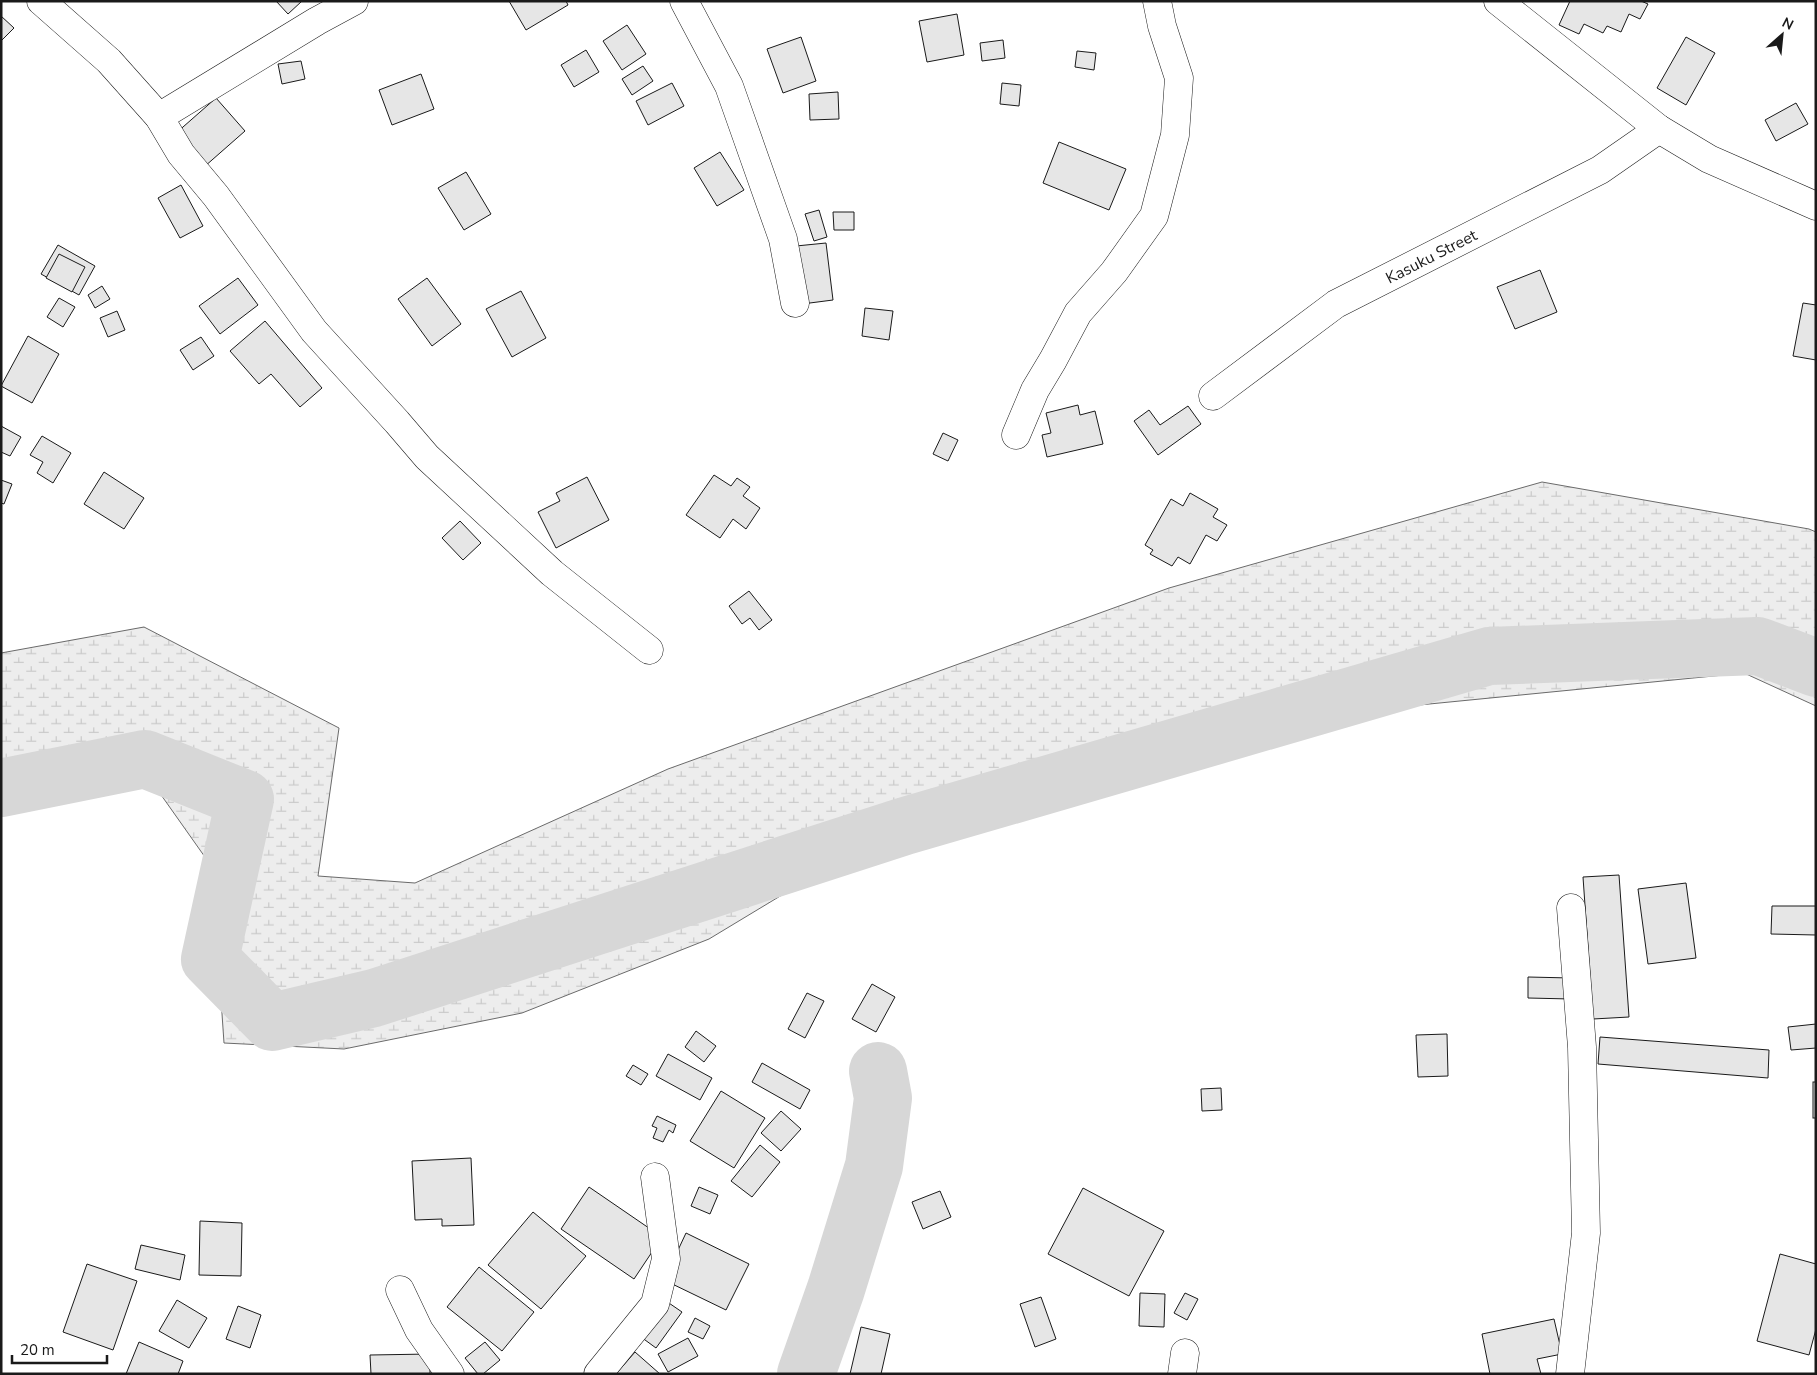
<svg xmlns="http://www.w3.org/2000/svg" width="1817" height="1375" font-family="'Nunito Sans',sans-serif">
<defs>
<pattern id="wetland-marsh" width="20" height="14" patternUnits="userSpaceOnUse" patternTransform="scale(1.25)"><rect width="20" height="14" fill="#ededed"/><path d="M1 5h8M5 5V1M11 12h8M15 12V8" fill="none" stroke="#cbcbcb"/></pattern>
</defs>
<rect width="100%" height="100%" fill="#fff"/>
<polygon fill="url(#wetland-marsh)" stroke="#6a6a6a" points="1542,482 1809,529 1816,532 1816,706 1744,673 1267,720 893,828 709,939 522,1013 344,1049 224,1043 212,867 135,758 1,804 1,653 144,627 339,728 318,876 415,883 668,769 1169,588"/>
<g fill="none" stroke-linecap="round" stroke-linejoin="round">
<g stroke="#d7d7d7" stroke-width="58">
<polyline points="1,788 145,759 245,799 210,959 272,1022 374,998 905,826 1489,656 1758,646 1816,668"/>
<polyline points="806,1374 836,1289 874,1166 883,1098 878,1071"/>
</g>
</g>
<g fill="#e6e6e6" stroke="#1a1a1a">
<polygon points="276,1 302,1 288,14"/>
<polygon points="509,1 566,1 568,5 526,30"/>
<polygon points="1570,1 1641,1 1648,4 1640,19 1629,14 1621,32 1607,26 1603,33 1584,24 1579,34 1559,25"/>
<polygon points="957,14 964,55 927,62 919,21"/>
<polygon points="1,16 14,28 1,41"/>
<polygon points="627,25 646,54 622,70 603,41"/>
<polygon points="801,37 816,81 783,93 767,49"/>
<polygon points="1686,37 1715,53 1686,105 1657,88"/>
<polygon points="1003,40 1005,58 982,61 980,43"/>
<polygon points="586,50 599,72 574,87 561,65"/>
<polygon points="1077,51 1096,53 1094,70 1075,67"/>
<polygon points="301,61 305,79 282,84 278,64"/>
<polygon points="643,66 653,81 632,95 622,79"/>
<polygon points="421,74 434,109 392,125 379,90"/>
<polygon points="672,83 684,106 648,125 636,101"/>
<polygon points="1002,83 1021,85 1019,106 1000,104"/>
<polygon points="838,92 839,119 810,120 809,94"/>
<polygon points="216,98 245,131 204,167 175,134"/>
<polygon points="1796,103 1808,124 1776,141 1765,120"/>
<polygon points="1059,142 1126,169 1109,210 1043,183"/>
<polygon points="720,152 744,190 717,206 694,168"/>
<polygon points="466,172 491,214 464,230 438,188"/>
<polygon points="181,185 203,226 180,238 158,198"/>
<polygon points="819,210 827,237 814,241 805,214"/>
<polygon points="833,212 854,212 854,230 834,230"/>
<polygon points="826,243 833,300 802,304 796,246"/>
<polygon points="58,245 95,266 79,295 41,274"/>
<polygon points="59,254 85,267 72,292 46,278"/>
<polygon points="1540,270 1557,312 1515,329 1497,287"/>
<polygon points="238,278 258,305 220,334 199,306"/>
<polygon points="427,278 461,324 432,346 398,299"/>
<polygon points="102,286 110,299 95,308 88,295"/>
<polygon points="521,291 546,338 512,357 486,309"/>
<polygon points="59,298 75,307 63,327 47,317"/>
<polygon points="1803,303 1816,305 1816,360 1793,356"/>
<polygon points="865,308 893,311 889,340 862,336"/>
<polygon points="117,311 125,330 108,337 100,318"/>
<polygon points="265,321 322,388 300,407 271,374 259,384 230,351"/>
<polygon points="28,336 59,354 32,403 1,386"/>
<polygon points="201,337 214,356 193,370 180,350"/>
<polygon points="1078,405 1080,415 1095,411 1103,444 1047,457 1042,435 1051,433 1046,413"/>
<polygon points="1188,406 1201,424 1158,455 1134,421 1149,410 1160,425"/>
<polygon points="1,426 21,437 10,456 1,452"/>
<polygon points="943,433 958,440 948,461 933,454"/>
<polygon points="42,436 71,453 53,483 37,473 43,462 30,455"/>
<polygon points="104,472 144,498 124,529 84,504"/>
<polygon points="714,475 731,486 737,478 750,487 743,496 760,508 746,529 733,519 720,538 686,515"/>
<polygon points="587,477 609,520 556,548 538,512 560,501 556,493"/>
<polygon points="1,480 12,484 4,504 1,503"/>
<polygon points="1190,493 1218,509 1213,517 1227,525 1217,541 1206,535 1190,564 1178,557 1172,566 1150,554 1153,550 1145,545 1171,499 1183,506"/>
<polygon points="460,521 481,543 463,560 442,538"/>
<polygon points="749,591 772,620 759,630 750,618 742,624 729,606"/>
<polygon points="1619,875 1629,1017 1593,1019 1583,877"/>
<polygon points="1686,883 1696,958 1648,964 1638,889"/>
<polygon points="1772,906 1816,906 1816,935 1771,934"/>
<polygon points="1528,977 1571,978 1571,999 1528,998"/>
<polygon points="872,984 895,997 876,1032 852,1019"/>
<polygon points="807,993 824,1001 805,1038 788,1029"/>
<polygon points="1816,1024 1816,1048 1791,1050 1788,1027"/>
<polygon points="696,1031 716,1046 704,1062 685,1047"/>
<polygon points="1447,1034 1448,1076 1418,1077 1416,1035"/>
<polygon points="1600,1037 1769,1050 1768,1078 1598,1064"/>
<polygon points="668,1054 712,1078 700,1100 656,1076"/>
<polygon points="762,1063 810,1090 800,1109 752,1082"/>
<polygon points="633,1065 648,1074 641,1085 626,1076"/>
<rect x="1813" y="1082" width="3" height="36"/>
<polygon points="1221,1088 1222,1110 1202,1111 1201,1089"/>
<polygon points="721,1091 765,1118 734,1168 690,1141"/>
<polygon points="781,1111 801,1129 781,1151 761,1133"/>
<polygon points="657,1116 676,1125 673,1133 669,1130 663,1142 653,1138 657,1128 652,1126"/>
<polygon points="760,1145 780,1162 752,1197 731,1181"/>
<polygon points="471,1158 474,1225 442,1226 442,1219 415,1220 412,1161"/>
<polygon points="589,1187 662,1237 634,1279 561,1229"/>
<polygon points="699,1187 718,1195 710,1214 691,1206"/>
<polygon points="1083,1188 1164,1231 1129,1296 1048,1254"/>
<polygon points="940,1191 951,1217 923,1229 912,1202"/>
<polygon points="533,1212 586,1256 541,1309 488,1265"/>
<polygon points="200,1221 242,1223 241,1276 199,1275"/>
<polygon points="686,1233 749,1264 726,1310 664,1280"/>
<polygon points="141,1245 185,1255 180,1280 135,1269"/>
<polygon points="1780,1254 1816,1264 1816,1329 1809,1355 1757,1341"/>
<polygon points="87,1264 137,1281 113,1350 63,1332"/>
<polygon points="479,1267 534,1312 502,1351 447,1307"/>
<polygon points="1140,1293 1165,1294 1164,1327 1139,1326"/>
<polygon points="1185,1293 1198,1299 1187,1320 1174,1313"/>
<polygon points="1041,1297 1056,1339 1035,1347 1020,1304"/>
<polygon points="177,1300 207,1318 189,1348 159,1331"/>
<polygon points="666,1301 682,1312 656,1348 641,1337"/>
<polygon points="238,1306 261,1315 250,1348 226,1339"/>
<polygon points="695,1318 710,1326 703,1339 688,1332"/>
<polygon points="1554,1319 1562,1354 1537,1359 1541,1374 1490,1374 1482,1334"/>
<polygon points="861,1327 890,1334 881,1374 850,1374"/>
<polygon points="688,1338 698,1356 668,1372 658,1354"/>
<polygon points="139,1342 183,1361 178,1374 126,1374"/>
<polygon points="485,1342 500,1360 483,1374 478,1374 465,1358"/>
<polygon points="635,1352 660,1374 616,1374"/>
<polygon points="430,1354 430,1374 371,1374 370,1355"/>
</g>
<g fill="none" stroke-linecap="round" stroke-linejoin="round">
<g stroke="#1a1a1a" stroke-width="29">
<g id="minor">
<polyline points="41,1 109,61 159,117 181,154 216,196 314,331 397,422 427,457 552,573 649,650"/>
<polyline points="684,1 729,86 783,239 795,303"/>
<polyline points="1498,1 1659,129 1709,159 1816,206"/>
<polyline points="159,117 317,21 354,1"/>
<polyline points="1213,396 1336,304 1600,170 1659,129"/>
<polyline points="1016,435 1035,390 1053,360 1078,313 1114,272 1154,216 1175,135 1179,78 1162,26 1157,1"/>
<polyline points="400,1290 419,1330 450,1374"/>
<polyline points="598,1374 655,1304 666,1259 655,1177"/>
<polyline points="1182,1374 1185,1353"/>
<polyline points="1570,1374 1586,1233 1582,1047 1571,908"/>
</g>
</g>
<use href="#minor" stroke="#fff" stroke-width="28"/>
</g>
<g text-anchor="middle" stroke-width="4" stroke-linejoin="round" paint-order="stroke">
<g font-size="16" fill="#1a1a1a" stroke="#fff">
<text transform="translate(1431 256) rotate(-27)" y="6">Kasuku Street</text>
</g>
</g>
<rect width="1817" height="1375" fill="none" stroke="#1a1a1a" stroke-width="5"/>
<g transform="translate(1782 35) rotate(27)" stroke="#ffffff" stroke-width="4" paint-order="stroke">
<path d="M0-4L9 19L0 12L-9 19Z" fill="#1a1a1a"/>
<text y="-8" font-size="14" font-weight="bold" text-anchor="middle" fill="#1a1a1a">N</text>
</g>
<path d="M12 1355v8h95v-8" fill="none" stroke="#1a1a1a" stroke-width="2.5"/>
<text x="20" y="1355" font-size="15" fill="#1a1a1a" stroke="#ffffff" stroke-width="4" paint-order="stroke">20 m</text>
</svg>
